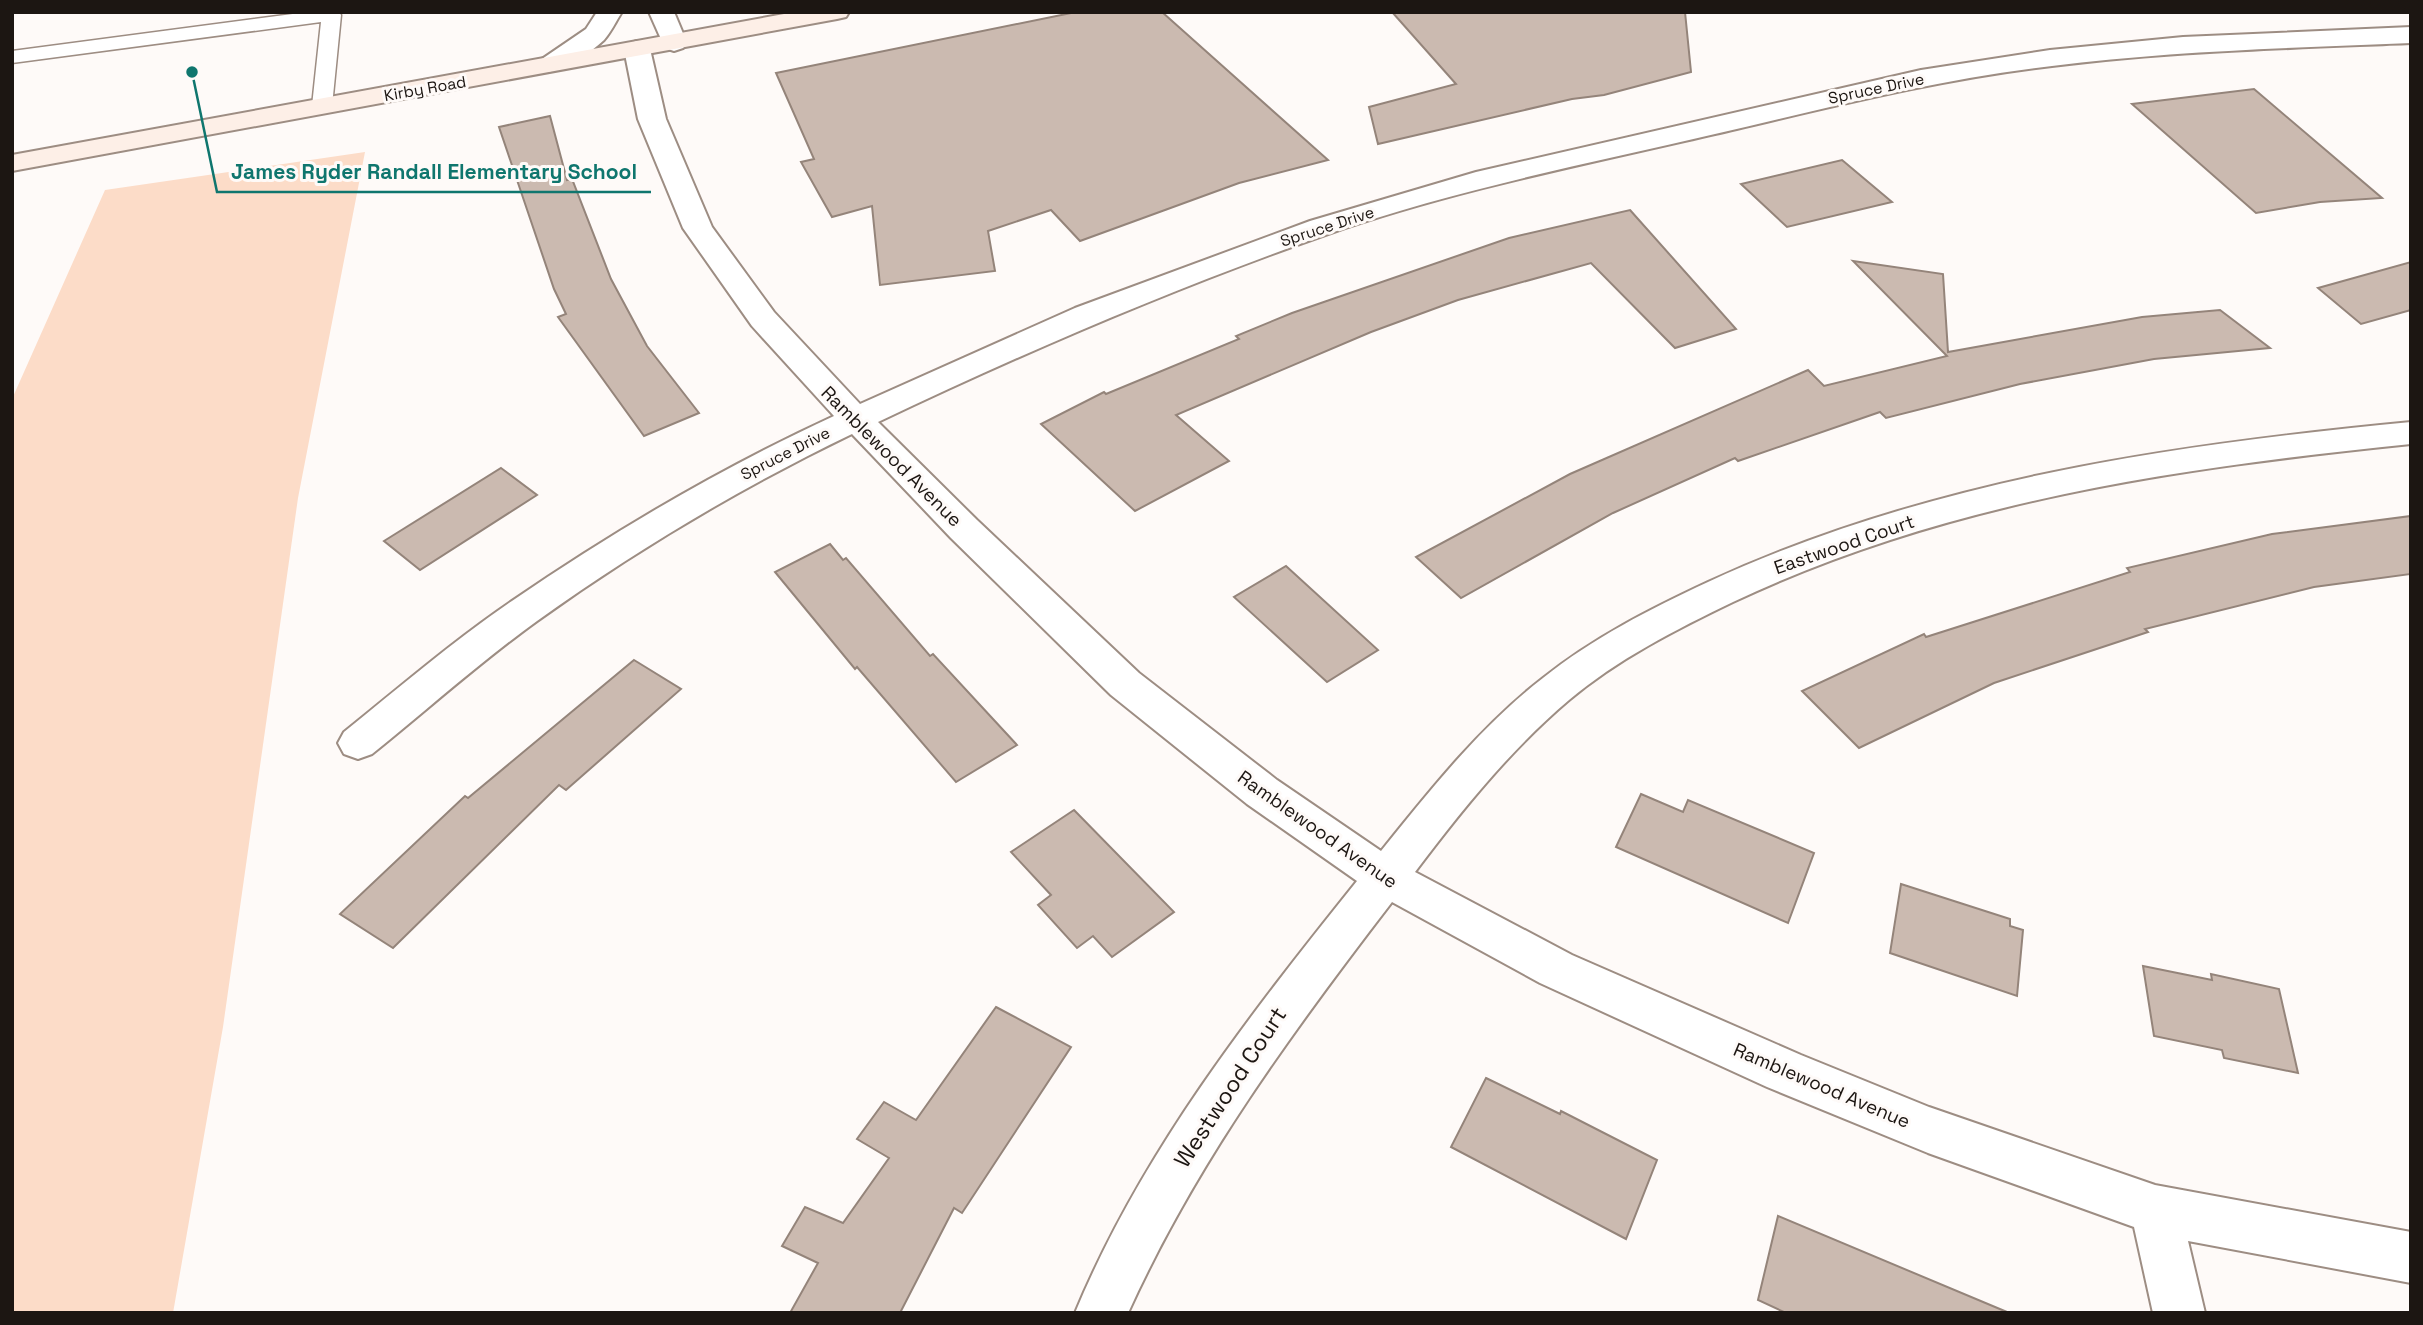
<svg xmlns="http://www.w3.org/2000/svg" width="2423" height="1325" font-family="'Space Grotesk',sans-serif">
<rect width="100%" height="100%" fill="#fefaf8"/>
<polygon fill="#fcdcc8" points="365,152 298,498 223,1027 173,1313 12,1313 12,399 105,190"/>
<g fill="#cbbab0" stroke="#94847a" stroke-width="2">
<polygon points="1076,12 1162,12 1328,160 1239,183 1080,241 1051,210 988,231 995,271 880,285 872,206 832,217 801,162 814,159 776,73"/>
<polygon points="1392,12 1685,12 1691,72 1604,95 1572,99 1378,144 1369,107 1456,84"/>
<polygon points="2254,89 2382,198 2320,202 2256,213 2132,104"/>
<polygon points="550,116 567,180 572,179 611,279 647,346 699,413 644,436 558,317 566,314 554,289 499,127"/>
<polygon points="1842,160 1892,202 1787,227 1741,184"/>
<polygon points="1630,210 1736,329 1675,348 1591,263 1458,300 1371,332 1176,415 1229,461 1135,511 1041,424 1104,392 1106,394 1239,339 1236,336 1292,313 1509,238"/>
<polygon points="1853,261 1943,274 1948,352 2142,317 2220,310 2270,348 2154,359 2020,384 1886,418 1880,412 1738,461 1735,458 1613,513 1461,598 1416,557 1570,474 1808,370 1824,386 1947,356"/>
<polygon points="2411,262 2411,310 2361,324 2318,288"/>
<polygon points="501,468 537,495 420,570 384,541"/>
<polygon points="2411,516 2411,574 2314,587 2145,629 2148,632 1994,683 1859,748 1802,691 1924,634 1926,637 2130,572 2127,568 2272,534"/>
<polygon points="830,544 843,560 846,558 930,656 933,654 1017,745 956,782 857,667 855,669 775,572"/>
<polygon points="1286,566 1378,650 1327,682 1234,597"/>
<polygon points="634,660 681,689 566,790 559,785 393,948 340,914 465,796 468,798"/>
<polygon points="1641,794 1683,812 1688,800 1814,853 1788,923 1616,847"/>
<polygon points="1074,810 1174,912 1112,957 1093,936 1077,948 1038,905 1051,895 1011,852"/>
<polygon points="1901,884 2010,919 2010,926 2023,930 2017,996 1890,953"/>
<polygon points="2143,966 2212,980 2211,974 2279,989 2298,1073 2224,1058 2222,1050 2154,1036"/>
<polygon points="996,1007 1071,1047 962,1213 954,1208 900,1313 790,1313 818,1263 782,1246 805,1207 843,1223 889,1158 857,1139 884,1102 916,1120"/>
<polygon points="1486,1078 1560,1114 1561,1111 1657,1160 1626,1239 1451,1147"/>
<polygon points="1778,1216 2007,1312 2007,1313 1786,1313 1758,1300"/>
</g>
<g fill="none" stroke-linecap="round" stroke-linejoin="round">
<g stroke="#9d8d83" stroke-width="3">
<polygon id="service" points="308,12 339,12 341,15 332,106 329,110 315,110 312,106 321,22 12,63 12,51"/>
</g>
<g stroke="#9d8d83" stroke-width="4">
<g id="minor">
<path d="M 597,12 L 622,12 C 616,21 611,32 604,40 C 590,53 560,75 542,71 L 538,65 L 542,59 L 586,29 Z"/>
<polygon points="649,12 674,12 687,43 683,48 674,51 665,48"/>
<path d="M 2411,27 L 2411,43 C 2291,48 2171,51 2052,66 C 1938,79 1827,108 1715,134 C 1586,164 1454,190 1328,234 C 1174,288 1025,352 878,422 L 977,520 L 1139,673 L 1277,780 L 1381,851 C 1430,790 1481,726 1543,678 C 1593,638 1650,609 1708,582 C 1929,480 2170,445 2411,422 L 2411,444 C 2178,468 1946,501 1733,602 C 1675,630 1618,659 1569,700 C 1510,750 1461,811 1415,872 L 1572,955 L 1801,1055 L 1929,1107 L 2155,1185 L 2411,1232 L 2411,1283 L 2188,1241 L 2205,1313 L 2153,1313 L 2134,1227 L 1928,1153 L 1767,1087 L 1540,983 L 1392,902 C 1292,1032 1196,1163 1128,1313 L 1075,1313 C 1142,1152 1249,1016 1357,881 L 1247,804 L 1111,695 L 951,538 L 852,434 C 742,487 636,550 537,621 C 480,662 427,710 372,754 L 358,759 L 344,754 L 338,743 L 344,732 C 399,688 453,641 512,601 C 614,531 721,468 834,416 L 752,326 L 683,228 L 638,119 L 624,49 L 628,44 L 637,41 L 646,44 L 650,49 L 666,119 L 712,227 L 774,312 L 860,404 L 1075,308 L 1310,221 L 1476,172 L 1921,70 L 2050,50 L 2183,37 Z"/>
</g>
</g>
<g stroke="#9d8d83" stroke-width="4">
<polygon id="secondary" points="795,12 849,12 846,17 837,19 12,171 12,155"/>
</g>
<use href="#service" fill="#fff" fill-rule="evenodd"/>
<use href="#minor" fill="#fff" fill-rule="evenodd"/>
<use href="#secondary" fill="#fdefe7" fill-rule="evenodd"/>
</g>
<g text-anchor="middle" stroke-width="6" stroke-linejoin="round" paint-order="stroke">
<g font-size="16" fill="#1c1612" stroke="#fefaf8">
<text transform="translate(425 88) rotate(-10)" y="6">Kirby Road</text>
<text transform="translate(1876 88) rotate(-12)" y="6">Spruce Drive</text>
<text transform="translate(1327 226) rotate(-18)" y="6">Spruce Drive</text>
<text transform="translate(785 453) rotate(-27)" y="6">Spruce Drive</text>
</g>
<g font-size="19" fill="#1c1612" stroke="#fefaf8">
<text transform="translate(892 456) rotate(45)" y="7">Ramblewood Avenue</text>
<text transform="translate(1844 544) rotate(-19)" y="7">Eastwood Court</text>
<text transform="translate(1318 829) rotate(35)" y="7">Ramblewood Avenue</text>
<text transform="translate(1822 1085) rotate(23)" y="7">Ramblewood Avenue</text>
</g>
<g font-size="23" fill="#1c1612" stroke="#fefaf8">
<text transform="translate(1230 1087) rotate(-57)" y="8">Westwood Court</text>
</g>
</g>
<path fill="none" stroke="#0f766e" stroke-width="2.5" d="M192 72L217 192H651"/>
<circle fill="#0f766e" stroke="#fefaf8" stroke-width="2.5" cx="192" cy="72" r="7"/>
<g font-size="21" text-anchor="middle" font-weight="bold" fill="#0f766e" stroke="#fefaf8" stroke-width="6" stroke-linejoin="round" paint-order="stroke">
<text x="434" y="179">James Ryder Randall Elementary School</text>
</g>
<rect width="2423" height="1325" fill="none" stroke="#1c1612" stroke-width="28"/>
</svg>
